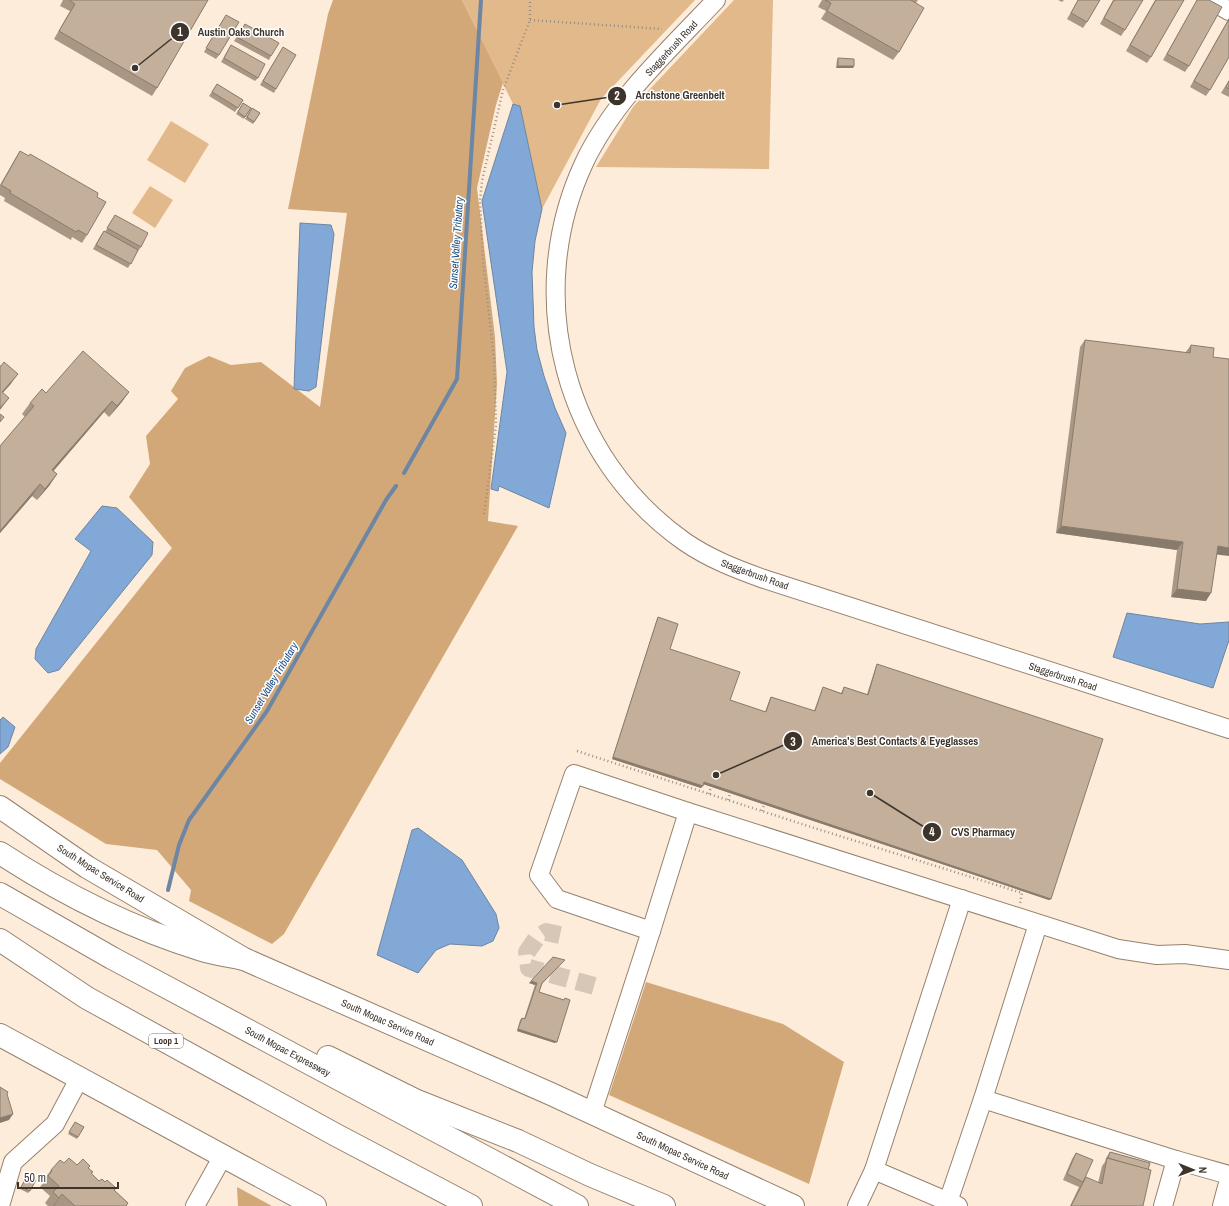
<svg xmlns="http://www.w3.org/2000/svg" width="1229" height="1206" font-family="'Archivo Narrow',sans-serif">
<rect width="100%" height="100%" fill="#fdecda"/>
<g fill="#e2b98b">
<polygon points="462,0 695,0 601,99 542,209 520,106 513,104"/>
<polygon points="734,0 773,0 769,169 596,167 633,107"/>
<polygon points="171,121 209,144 185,183 147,160"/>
<polygon points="150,186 173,200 155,228 132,213"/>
</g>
<g fill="#d3a879">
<polygon points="333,0 462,0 503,83 496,105 477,188 495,337 497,384 488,521 518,526 284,934 272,944 189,901 191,890 157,850 106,844 0,779 0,763 172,548 129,497 150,464 146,436 178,399 171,391 185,368 209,356 231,365 261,362 320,407 347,213 288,209 328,14"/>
<polygon points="646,982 783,1024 844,1062 809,1184 609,1095"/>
<polygon points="237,1187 272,1206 238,1206"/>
</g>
<g fill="#81a8d6" stroke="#6d86a3">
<polygon points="513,104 520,106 542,209 535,241 532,272 534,327 537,350 544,376 555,408 566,433 549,508 499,486 498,491 491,489 507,372 482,201"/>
<polygon points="300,223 331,225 334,234 316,387 309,391 294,389"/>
<polygon points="102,506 117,508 153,542 152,555 59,670 48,673 35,659 36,649 91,551 75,539"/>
<polygon points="1127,613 1200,624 1229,622 1229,640 1213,688 1113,657"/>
<polygon points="3,717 15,727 8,747 0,754 0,720"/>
<polygon points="418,828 462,860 496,914 499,928 493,941 482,946 450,944 436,950 418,973 377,955 412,830"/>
</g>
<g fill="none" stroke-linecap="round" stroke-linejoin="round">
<g stroke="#6d86a3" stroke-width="4">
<polyline points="404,473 457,379 481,0"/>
<polyline points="168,890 179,845 189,820 267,711 386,500 396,486"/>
</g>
<polyline stroke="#d7c7b7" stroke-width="18" stroke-dasharray="18 9" stroke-linecap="butt" points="560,935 546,932 536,939 527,952 529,968 598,987"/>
<g stroke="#96826d" stroke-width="20">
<g id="minor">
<path d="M 716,0 C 669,50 613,101 584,163 C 522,296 564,457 685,542 C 710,559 736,569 764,579 L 1229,729"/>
<polyline points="1210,0 1229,11"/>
<polyline points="651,931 557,899 539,875 574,774 688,812 1118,949 1157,955 1185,954 1229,960"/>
<polyline points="983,1099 1176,1160"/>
<polyline points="592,1113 651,931 688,812"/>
<polyline points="874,1170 962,899"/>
<polyline points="948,1202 983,1099 1038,924"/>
<polyline points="0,1206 13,1162 55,1124 79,1079"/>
<polyline points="195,1206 223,1156"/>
<polyline points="857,1206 874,1170 958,1206"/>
<polyline points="1163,1206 1176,1160 1229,1175"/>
</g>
</g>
<g stroke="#96826d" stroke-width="24">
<g id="major">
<polyline points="0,807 87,867 244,959 551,1094 793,1206"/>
<polyline points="0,1035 315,1206"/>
<polyline points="1224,1206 1229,1187"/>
</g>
</g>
<g stroke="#96826d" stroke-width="24">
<g id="highway">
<path d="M 0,853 C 63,894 130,928 202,950 C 215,954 230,956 244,959"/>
<polyline points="0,894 112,958 577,1206"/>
<polyline points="0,940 87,998 336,1135 471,1206"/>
<polyline points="328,1057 417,1101 518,1141 590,1175 664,1206"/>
</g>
</g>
<g stroke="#9a8e80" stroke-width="2.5" stroke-dasharray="1 3" stroke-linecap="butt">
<polyline points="530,20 662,29"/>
<polyline points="484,514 496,425 494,359 483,261 480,201 482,181 503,90 530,20 530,0"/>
<polyline points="577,751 811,827 1022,893 1020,903"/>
<polyline points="709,794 711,787"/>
<polyline points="728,800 730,794"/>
<polyline points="762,811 764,805"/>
</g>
<use href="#minor" stroke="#fff" stroke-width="18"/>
<use href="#major" stroke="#fff" stroke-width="22"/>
<use href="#highway" stroke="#fff" stroke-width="22"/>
</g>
<g fill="#a99784">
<polygon points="63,0 208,0 157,88 152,96 54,39 70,11 60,6"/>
<polygon points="822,0 918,0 916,3 899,52 893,60 821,19 826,11 818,7"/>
<polygon points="1058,0 1064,0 1062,2"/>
<polygon points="1078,0 1100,0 1087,22 1083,28 1067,19"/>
<polygon points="1113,0 1143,0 1125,30 1121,36 1100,24"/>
<polygon points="1155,0 1184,0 1151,57 1147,63 1126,51"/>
<polygon points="1197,0 1209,0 1189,66 1185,72 1163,60"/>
<polygon points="226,15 219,55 216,59 204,52"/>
<polygon points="1229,18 1229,57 1210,90 1206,96 1190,87"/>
<polygon points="245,24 271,56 269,60 234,41"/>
<polygon points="231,45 258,78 255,81 221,62"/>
<polygon points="283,47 276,89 274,93 260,85"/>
<polygon points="838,58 854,66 853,68 836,68 837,60"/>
<polygon points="1229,80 1229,97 1221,93"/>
<polygon points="217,84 243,100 235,112 209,96"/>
<polygon points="243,103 251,108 244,119 236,114"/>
<polygon points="252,108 260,113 253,124 245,119"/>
<polygon points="20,151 87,235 82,243 72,237 71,240 4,201 5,198 0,195 0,185 15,159"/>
<polygon points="115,215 141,247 138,251 128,268 93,249 101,235 104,231 105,232"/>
<polygon points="1085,340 1185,353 1191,345 1213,357 1216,554 1206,601 1171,597 1177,550 1056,533 1080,347"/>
<polygon points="129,392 121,403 109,417 104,412 53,471 57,474 49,486 37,500 32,496 0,533 0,446 25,417 22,414 30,403 46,393"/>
<polygon points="658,617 670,649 730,700 765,712 770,698 771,697 814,711 822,689 823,687 841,693 844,687 867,694 876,666 877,664 1051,899 1049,900 703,784 701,788 612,759 657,619"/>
<polygon points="565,960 542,984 539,992 564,1000 565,998 555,1043 517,1031 520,1020 522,1018 524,1019 535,985 529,983"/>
<polygon points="74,1124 78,1137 77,1139 68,1134"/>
<polygon points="1110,1152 1148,1170 1143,1206 1070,1206 1079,1187 1063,1180 1072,1159 1076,1153 1084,1179 1098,1183 1102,1166 1105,1162 1106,1158"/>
<polygon points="64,1163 77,1165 89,1168 91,1174 99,1181 105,1182 116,1188 115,1191 128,1203 126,1206 48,1206 45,1203 50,1196 40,1187 44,1182 43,1181 51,1170"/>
<polygon points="26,1178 30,1191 28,1193 20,1189"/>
</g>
<g fill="#897b6c">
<polygon points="838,66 854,66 853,68 836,68"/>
<polygon points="18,374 10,385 0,396 2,392"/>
<polygon points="129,392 121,403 109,417 117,406"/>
<polygon points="9,398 0,410 0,408"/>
<polygon points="112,401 104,412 44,482 52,470"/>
<polygon points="57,474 49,486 37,500 45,489"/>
<polygon points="40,484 32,496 0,533 0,531"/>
<polygon points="1061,526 1183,542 1177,550 1056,533"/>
<polygon points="1218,546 1229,548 1229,556 1212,554"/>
<polygon points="1177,589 1211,593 1206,601 1171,597"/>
<polygon points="613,757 703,786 701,788 612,759"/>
<polygon points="704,782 1051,899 1049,900 703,784"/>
<polygon points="531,981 537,983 535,985 529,983"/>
<polygon points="518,1029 557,1042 555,1043 517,1031"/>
<polygon points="13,1114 9,1120 0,1123 0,1118"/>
<polygon points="62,1194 54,1206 53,1206"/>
</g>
<g fill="#c4b09a" stroke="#897b6c">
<polygon points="69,0 208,0 157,88 59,31 75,4"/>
<polygon points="825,0 912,0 911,0 924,8 899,52 827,11 831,3"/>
<polygon points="1078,0 1100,0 1087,22 1071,13"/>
<polygon points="1114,0 1143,0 1125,30 1104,18"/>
<polygon points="1156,0 1184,0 1151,57 1130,45"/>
<polygon points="1197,0 1209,0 1222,7 1189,66 1167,54"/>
<polygon points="226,15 239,22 219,55 206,48"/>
<polygon points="1229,19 1229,57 1210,90 1194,81"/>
<polygon points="245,24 279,43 271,56 237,37"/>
<polygon points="231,45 265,64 258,78 224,58"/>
<polygon points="283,47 296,55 276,89 263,81"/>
<polygon points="838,58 854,59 854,66 838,66"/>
<polygon points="1229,81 1229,89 1226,87"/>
<polygon points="217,84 243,100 238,108 212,92"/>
<polygon points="243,103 251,108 245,117 238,112"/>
<polygon points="252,108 260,113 254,122 247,117"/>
<polygon points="20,151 29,156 30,154 98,193 97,197 106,202 87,235 78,230 76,232 10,193 11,191 1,185"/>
<polygon points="115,215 148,233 141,247 107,228"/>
<polygon points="104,231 138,250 131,264 96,245"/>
<polygon points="1085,340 1190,353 1191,345 1214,348 1213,357 1229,359 1229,548 1218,546 1211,593 1177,589 1183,542 1061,526"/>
<polygon points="83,351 129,392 117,406 112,401 52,470 57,474 45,489 40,484 0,531 0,446 34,406 30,403 42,389 46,393"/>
<polygon points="4,362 18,374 2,392 9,398 0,408 0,366 1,366"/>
<polygon points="0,414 4,417 0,422"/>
<polygon points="658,617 678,624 670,649 740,672 730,700 766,712 771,697 815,711 823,687 842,694 844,687 868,695 877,664 1103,739 1051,899 704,782 703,786 613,757"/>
<polygon points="553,957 565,960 542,983 539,992 564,1000 565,998 570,1000 557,1042 518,1029 522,1018 525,1019 537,983 531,981"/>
<polygon points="0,1087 8,1092 7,1094 13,1114 0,1118"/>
<polygon points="75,1122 84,1127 78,1137 69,1132"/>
<polygon points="1110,1152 1150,1163 1148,1170 1108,1158"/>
<polygon points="1076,1153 1093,1160 1083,1182 1067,1174"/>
<polygon points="69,1158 77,1165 83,1159 90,1166 88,1168 93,1172 91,1173 99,1181 102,1179 105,1182 107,1180 116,1188 114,1190 128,1203 126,1206 75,1206 62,1194 59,1198 53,1192 59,1186 48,1176 52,1171 51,1170 60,1160 64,1163"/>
<polygon points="1107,1158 1151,1170 1143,1206 1071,1206 1086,1177 1102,1184"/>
<polygon points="27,1176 36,1180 30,1191 21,1187"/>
</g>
<g text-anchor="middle" stroke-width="3" stroke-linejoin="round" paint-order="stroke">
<rect fill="#fff" stroke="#77726b" stroke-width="1" x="149" y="1034" width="34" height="14" rx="3"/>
<g font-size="9" font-weight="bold" fill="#3d352c">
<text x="166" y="1044">Loop 1</text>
</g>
<g font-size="10" fill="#3d352c" stroke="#fff">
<text transform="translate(671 48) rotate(-47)" y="4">Staggerbrush Road</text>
<text transform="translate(755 574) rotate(20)" y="4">Staggerbrush Road</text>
<text transform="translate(1063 676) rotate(18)" y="4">Staggerbrush Road</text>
<text transform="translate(101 873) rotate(32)" y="4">South Mopac Service Road</text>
<text transform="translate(388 1022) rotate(24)" y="4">South Mopac Service Road</text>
<text transform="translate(288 1051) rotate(28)" y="4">South Mopac Expressway</text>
<text transform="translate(683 1155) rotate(25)" y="4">South Mopac Service Road</text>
</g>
<g font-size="11" font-style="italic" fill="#174d87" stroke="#fff">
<text transform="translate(456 243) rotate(-86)" y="4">Sunset Valley Tributary</text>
<text transform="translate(271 683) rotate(-59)" y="4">Sunset Valley Tributary</text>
</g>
</g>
<path fill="none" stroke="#3d352c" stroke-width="1.5" d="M135 68L180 32M557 105L617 96M716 775L793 741M870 793L932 832"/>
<g fill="#3d352c" stroke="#fff" stroke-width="1.5">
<circle cx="135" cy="68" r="4"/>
<circle cx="557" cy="105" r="4"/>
<circle cx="716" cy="775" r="4"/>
<circle cx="870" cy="793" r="4"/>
<circle cx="180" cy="32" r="10"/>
<circle cx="617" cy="96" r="10"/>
<circle cx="793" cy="741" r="10"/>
<circle cx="932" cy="832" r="10"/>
</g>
<g font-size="12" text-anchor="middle" font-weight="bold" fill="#fff">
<text x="180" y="36">1</text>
<text x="617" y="100">2</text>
<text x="793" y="746">3</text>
<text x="932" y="836">4</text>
</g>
<g font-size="11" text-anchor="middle" font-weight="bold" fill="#3d352c" stroke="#fff" stroke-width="3" stroke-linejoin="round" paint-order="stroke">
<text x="241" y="36">Austin Oaks Church</text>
<text x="680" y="99">Archstone Greenbelt</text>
<text x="895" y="745">America's Best Contacts &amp; Eyeglasses</text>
<text x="983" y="836">CVS Pharmacy</text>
</g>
<g transform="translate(1193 1170) rotate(91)" stroke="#ffffff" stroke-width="3" paint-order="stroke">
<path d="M0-3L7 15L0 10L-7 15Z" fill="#3d352c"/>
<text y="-6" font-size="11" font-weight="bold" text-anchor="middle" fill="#3d352c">N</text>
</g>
<path d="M18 1182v6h100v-6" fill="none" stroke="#3d352c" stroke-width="2"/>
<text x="24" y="1182" font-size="12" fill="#3d352c" stroke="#ffffff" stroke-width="3" paint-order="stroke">50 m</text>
</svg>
